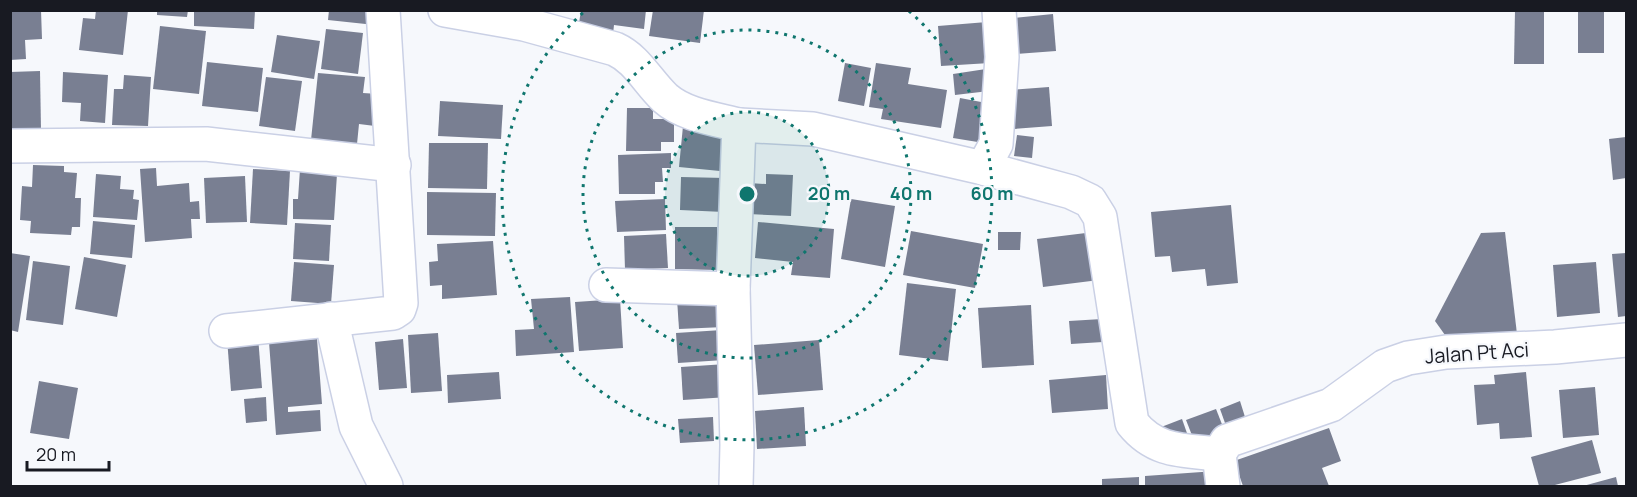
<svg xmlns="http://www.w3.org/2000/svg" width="1637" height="497" font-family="Manrope,sans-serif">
<rect width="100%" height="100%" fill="#f6f8fc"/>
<g fill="#797f92">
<polygon points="10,10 41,10 42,39 25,40 26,59 10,60"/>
<polygon points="96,10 128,10 123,55 79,50 83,18 95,19"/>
<polygon points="157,10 188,10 187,17 157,15"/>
<polygon points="194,10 255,10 254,29 194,26"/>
<polygon points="329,10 376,10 375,25 328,20"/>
<polygon points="581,10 646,10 644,29 614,25 613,34 578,30"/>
<polygon points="653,10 704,10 700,43 649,36"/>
<polygon points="1515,10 1544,10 1544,64 1514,64"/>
<rect x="1578" y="10" width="26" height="43"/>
<polygon points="1053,14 1056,51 1015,54 1013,18"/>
<polygon points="987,22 990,63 941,66 938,26"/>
<polygon points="160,26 206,31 199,94 153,89"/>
<polygon points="326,29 363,33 358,74 321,69"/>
<polygon points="277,35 320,41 314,79 271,72"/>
<polygon points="207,62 263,68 258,112 202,106"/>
<polygon points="845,63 871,68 864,106 838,101"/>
<polygon points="876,63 911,68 908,84 947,90 941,128 881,119 883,109 869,107"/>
<polygon points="986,69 989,91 955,95 953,74"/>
<polygon points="40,71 41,130 10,131 10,72"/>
<polygon points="63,72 108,75 105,123 80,121 81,103 62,102"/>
<polygon points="318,73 365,77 363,93 378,94 375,126 359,124 357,144 311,140"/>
<polygon points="124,75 151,77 148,126 112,125 114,89 123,89"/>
<polygon points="266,77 302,81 295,131 259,126"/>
<polygon points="1049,87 1052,126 1014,129 1011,90"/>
<polygon points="960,98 997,105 990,144 953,138"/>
<polygon points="440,101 503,105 501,139 438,136"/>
<polygon points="627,108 653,108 653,119 674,119 674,142 661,142 661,151 626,151"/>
<polygon points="683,126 724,130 720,171 679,167"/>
<polygon points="1017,135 1034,137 1032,158 1014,156"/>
<polygon points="1626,137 1626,178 1613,180 1609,139"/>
<polygon points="429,143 488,143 487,189 428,188"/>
<polygon points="671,153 671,168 662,168 663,182 655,182 655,194 619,194 618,155"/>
<polygon points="33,165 64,166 64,172 77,173 75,198 81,198 80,227 72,227 71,235 30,233 31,221 20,220 22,186 32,187"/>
<polygon points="156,168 157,186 189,183 190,202 199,201 200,219 191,219 192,238 145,242 140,169"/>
<polygon points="253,169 290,171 287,225 250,223"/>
<polygon points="300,169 337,174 334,220 293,219 293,199 298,199"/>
<polygon points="96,174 121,176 120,189 134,190 133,199 139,200 137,220 93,217"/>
<polygon points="766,174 793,175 791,216 748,214 749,183 766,184"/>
<polygon points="245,176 247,222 206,223 204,178"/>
<polygon points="681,177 725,178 724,212 680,210"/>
<polygon points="427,192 496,193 495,236 427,235"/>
<polygon points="665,199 666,230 617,232 615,201"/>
<polygon points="851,199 895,206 885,267 841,259"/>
<polygon points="1231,205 1238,283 1207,286 1205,269 1172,272 1170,256 1155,257 1151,212"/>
<polygon points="93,221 135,225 132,258 90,254"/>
<polygon points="758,222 834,229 830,278 791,275 793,262 755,258"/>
<polygon points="295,223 331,225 329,261 293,259"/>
<polygon points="675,227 717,227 717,270 675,269"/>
<polygon points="911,231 983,244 975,288 903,275"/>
<polygon points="998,232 1021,232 1020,250 998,250"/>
<polygon points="1094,232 1099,280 1043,287 1037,239"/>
<polygon points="1505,232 1517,334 1450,342 1435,321 1481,233"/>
<polygon points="666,234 668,268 625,270 624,236"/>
<polygon points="493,241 497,295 442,299 442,285 430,286 429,262 438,261 437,244"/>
<polygon points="10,253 30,256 18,332 10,330"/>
<polygon points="1626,253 1626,316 1618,317 1612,254"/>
<polygon points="84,257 126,265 117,317 75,309"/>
<polygon points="33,261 70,266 63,325 26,320"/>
<polygon points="294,262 334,265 331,304 291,301"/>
<polygon points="1596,262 1600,313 1557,317 1553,265"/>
<polygon points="907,283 956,289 948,361 899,355"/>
<polygon points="722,296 724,327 679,329 677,299"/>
<polygon points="570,297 574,352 516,356 515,330 534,329 531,299"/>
<polygon points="620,299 623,348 579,351 575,302"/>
<polygon points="1031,305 1034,365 982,368 978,308"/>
<polygon points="1102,319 1103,342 1071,344 1069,321"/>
<polygon points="722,330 724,360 678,363 676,333"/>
<polygon points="438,333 442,391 411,393 408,335"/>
<polygon points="258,336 262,388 231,391 227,338"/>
<polygon points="317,339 322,404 288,407 288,412 320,410 321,431 276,435 269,342"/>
<polygon points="403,339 407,388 379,390 375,342"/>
<polygon points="819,340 823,390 758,395 754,345"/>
<polygon points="726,364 728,397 683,400 681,367"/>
<polygon points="499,372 501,399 448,403 447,375"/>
<polygon points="1526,372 1532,437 1500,439 1499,423 1477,425 1474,385 1495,384 1494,375"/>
<polygon points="1106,375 1108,409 1052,413 1049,380"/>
<polygon points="39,381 78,388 69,439 30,433"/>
<polygon points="1595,387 1599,435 1563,438 1559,390"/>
<polygon points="266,397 267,421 246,423 244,399"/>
<polygon points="1240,401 1249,430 1230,437 1220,409"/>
<polygon points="804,407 806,446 757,449 755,411"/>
<polygon points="1216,409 1225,432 1195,443 1186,420"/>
<polygon points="713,417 714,441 680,443 678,419"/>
<polygon points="1182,419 1188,436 1156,429"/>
<polygon points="1329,428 1341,461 1322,468 1329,486 1243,486 1234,461"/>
<polygon points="1592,440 1601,473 1551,486 1539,486 1531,457"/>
<polygon points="1216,471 1217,486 1145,486 1145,476"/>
<polygon points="1139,477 1139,486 1102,486 1102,479"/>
<polygon points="1616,477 1618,486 1583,486"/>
</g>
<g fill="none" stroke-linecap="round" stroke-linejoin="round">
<g stroke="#cad0e5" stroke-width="36">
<g id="minor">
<path d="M 445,10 L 524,24 L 615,49 C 637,59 647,81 665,98 C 684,115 715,119 739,125 L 733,289 L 737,445 L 736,486"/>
<path d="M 739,125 L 813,129 L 983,168 L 1071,192 L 1090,201 L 1100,217 L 1132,423 C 1156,453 1184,450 1219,454"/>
<polyline points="10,146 206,144 394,165"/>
<polyline points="983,168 996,144 1002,57 999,10"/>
<polyline points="606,285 733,289"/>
<polyline points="331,319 356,426 386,486"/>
<polyline points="226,331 393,313 399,309 401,303 383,10"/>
<polyline points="1223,486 1219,454 1227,441 1331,405 1385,366 1408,358 1446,352 1555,347 1626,340"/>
</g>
</g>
<use href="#minor" stroke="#fff" stroke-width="33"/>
</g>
<circle cx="747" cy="194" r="82" fill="#0f766e" fill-opacity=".12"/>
<g fill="none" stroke="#0f766e" stroke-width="3" stroke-dasharray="3 6">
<circle cx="747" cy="194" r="82"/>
<circle cx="747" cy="194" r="164"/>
<path d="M909 11A245 245 0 1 1 585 11"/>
</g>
<g text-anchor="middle" stroke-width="4.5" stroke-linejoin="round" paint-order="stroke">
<g font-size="20" fill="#181a22" stroke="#f6f8fc">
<text transform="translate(1477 353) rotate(-4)" y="7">Jalan Pt Aci</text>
</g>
</g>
<circle cx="747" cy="194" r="9" fill="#0f766e" stroke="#f6f8fc" stroke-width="3"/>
<g font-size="18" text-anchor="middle" font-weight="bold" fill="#0f766e" stroke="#f6f8fc" stroke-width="4.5" stroke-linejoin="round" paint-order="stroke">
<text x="829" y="200">20 m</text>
<text x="911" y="200">40 m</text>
<text x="992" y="200">60 m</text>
</g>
<rect width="1637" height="497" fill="none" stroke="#181a22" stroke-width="24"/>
<path d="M27 461v9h82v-9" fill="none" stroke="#181a22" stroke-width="3"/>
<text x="36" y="461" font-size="18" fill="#181a22" stroke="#f6f8fc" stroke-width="4.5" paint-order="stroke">20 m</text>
</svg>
